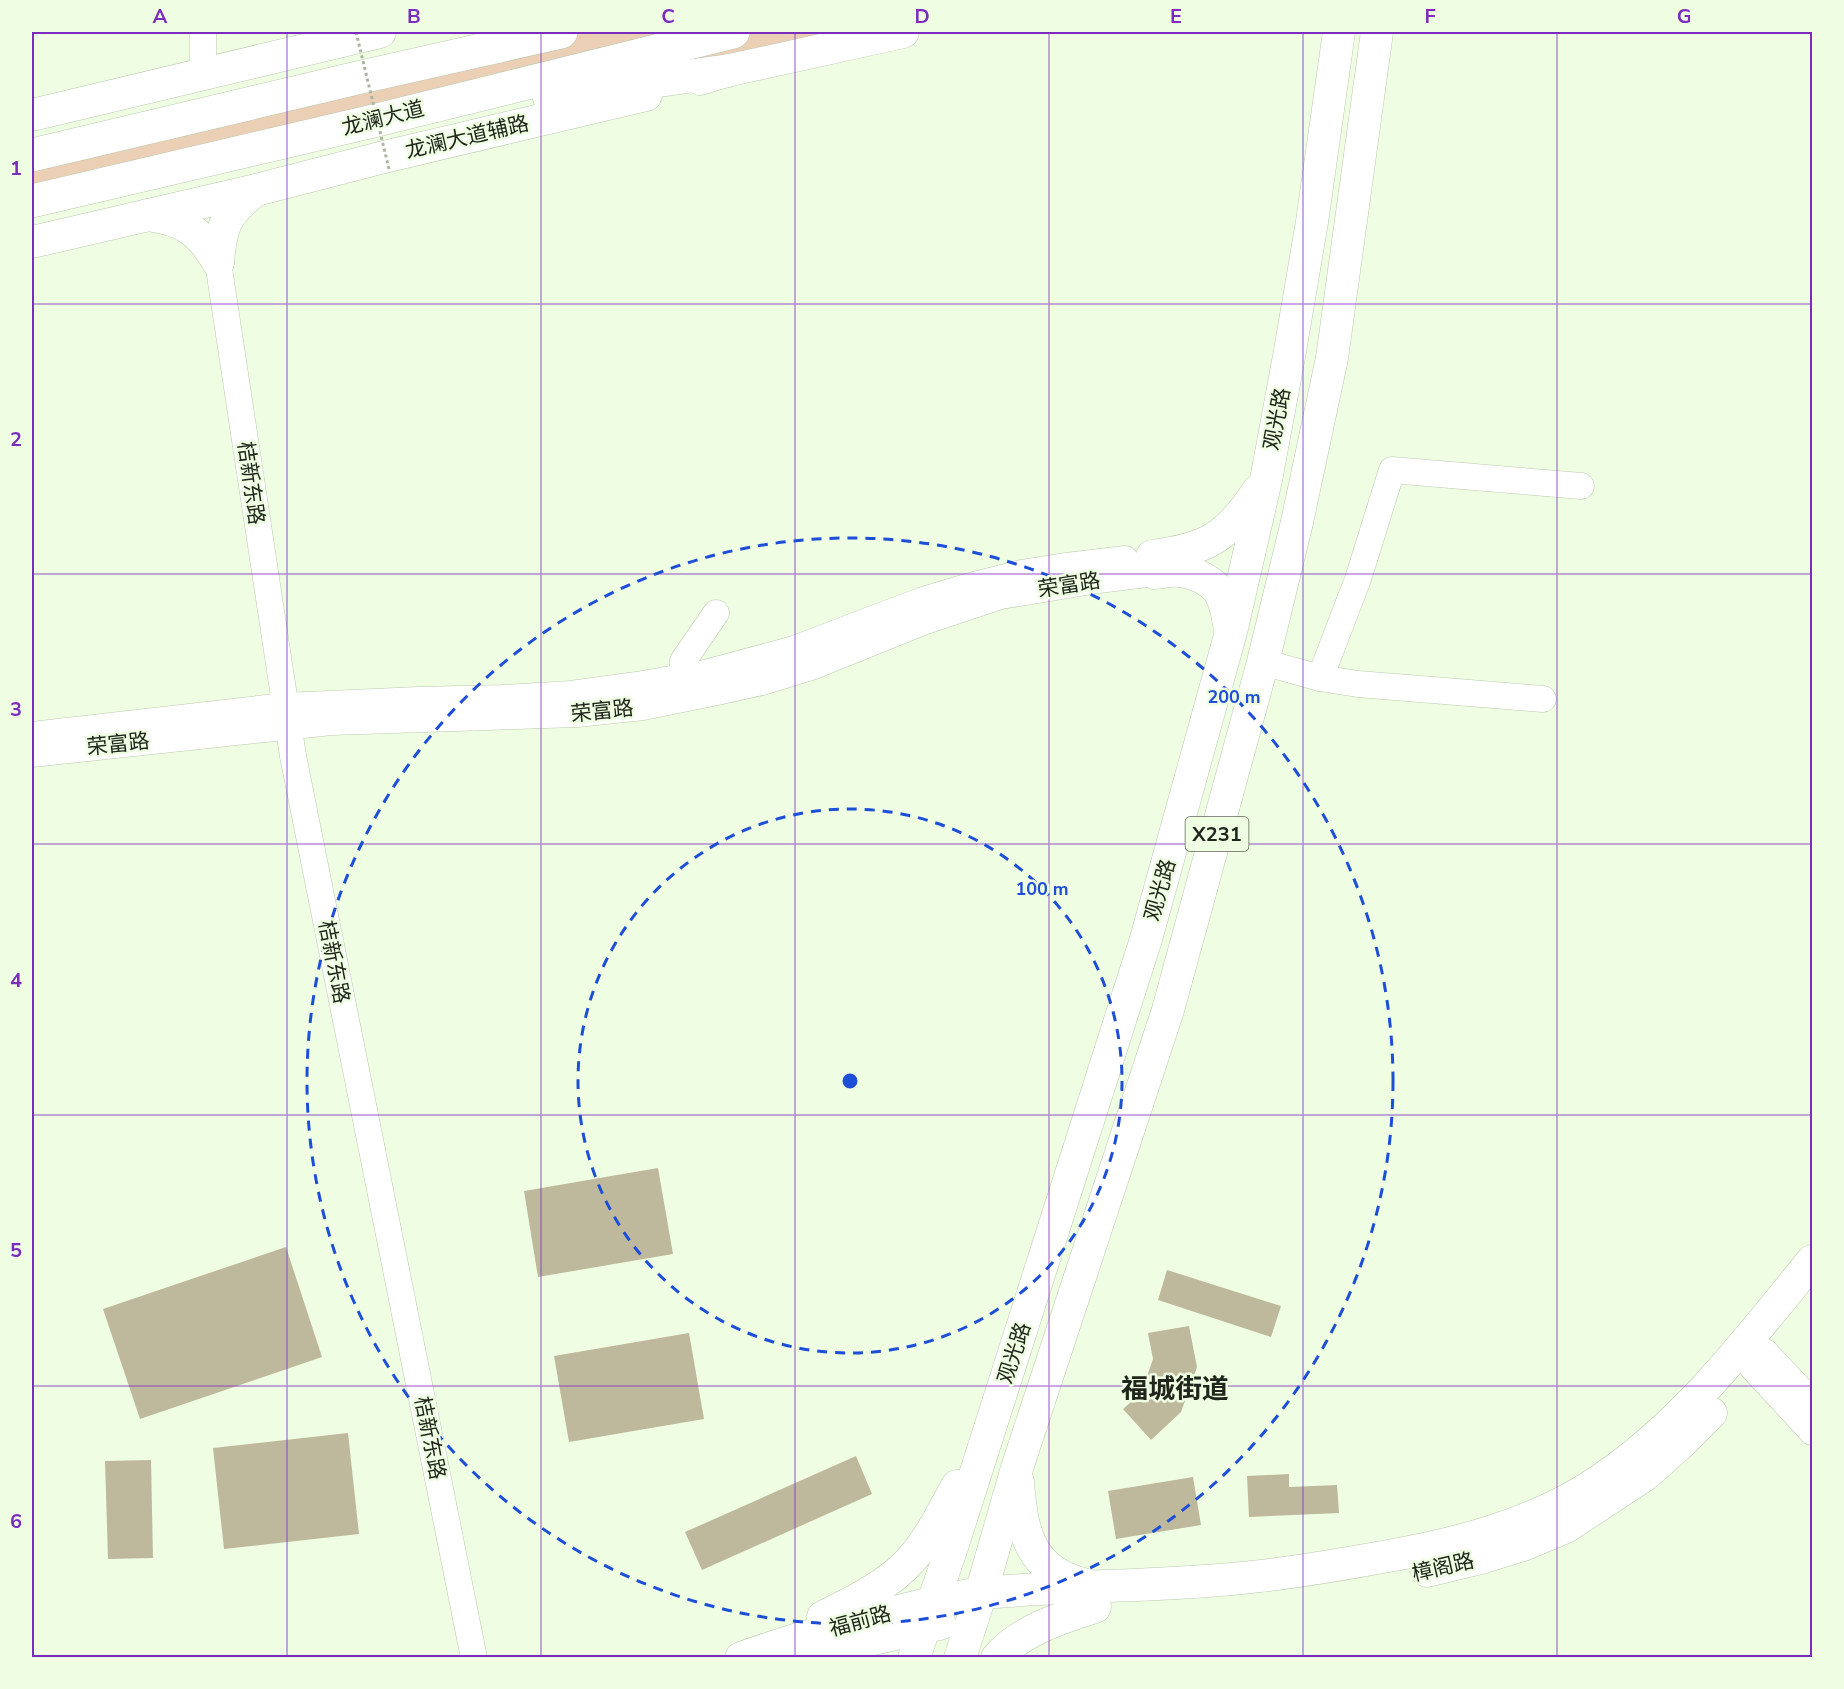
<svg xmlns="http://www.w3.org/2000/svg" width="1844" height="1689" font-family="'Nunito Sans','Noto Sans SC',sans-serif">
<rect width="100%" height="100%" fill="#effee2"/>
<polygon fill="#ebd0b5" points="524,32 834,32 694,64 32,185 32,171"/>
<g fill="#beb99c">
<polygon points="658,1168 673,1254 538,1277 524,1191"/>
<polygon points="286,1247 322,1357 140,1419 103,1309"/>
<polygon points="1167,1270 1281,1306 1271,1337 1158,1300"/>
<polygon points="1189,1326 1197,1367 1181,1412 1151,1440 1123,1409 1141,1393 1153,1359 1148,1333"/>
<polygon points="689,1333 704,1419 569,1442 554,1356"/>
<polygon points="348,1433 359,1534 224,1549 213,1448"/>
<polygon points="856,1456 872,1494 702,1570 685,1532"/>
<polygon points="151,1460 153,1558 108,1559 105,1461"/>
<polygon points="1289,1474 1289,1487 1337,1485 1339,1513 1249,1517 1247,1476"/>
<polygon points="1193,1477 1201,1525 1116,1539 1108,1491"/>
</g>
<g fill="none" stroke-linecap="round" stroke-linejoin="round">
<g stroke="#bbc9af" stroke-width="27">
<g id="minor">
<polyline points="203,32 203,74"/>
<polyline points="218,262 293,756 474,1658"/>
<polyline points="1263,662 1320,678 1358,684 1543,699"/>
<polyline points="1320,678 1358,579 1392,470 1581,486"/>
<polyline points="687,692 683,670 683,661 716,613"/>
<polyline points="32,735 284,706 419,700 503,698 571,694 637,685 705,673 794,649 920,601 970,586 1021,573 1059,567 1125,559"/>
<polyline points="32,754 331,722 577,714 643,707 717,692 762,682 814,666 923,622 1001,596 1098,580 1155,573"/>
<polyline points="1744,1343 1752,1367 1812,1432"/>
<polyline points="1744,1343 1765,1352 1812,1402"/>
</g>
</g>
<g stroke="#bbc9af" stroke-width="33">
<g id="major">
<polyline points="700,79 726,71 903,32"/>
<polyline points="32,115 380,32"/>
<path d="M 148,215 C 184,220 200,231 218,262"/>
<polyline points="32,242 256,190 384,157 646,95"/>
<path d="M 218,262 C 221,225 226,213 256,190"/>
<path d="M 1152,556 C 1208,549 1227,537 1258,491"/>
<path d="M 1155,573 C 1163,572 1171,570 1179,571 C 1193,572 1212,580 1220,593 C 1226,603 1228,618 1230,630"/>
<path d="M 1018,1482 C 1022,1534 1030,1572 1087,1585"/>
<polyline points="1427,1571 1481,1558 1523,1545 1566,1527 1645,1475 1680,1444 1711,1413"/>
<path d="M 823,1617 C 852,1602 883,1588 906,1565 C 928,1543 942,1513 957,1486"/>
<path d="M 741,1658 C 800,1637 859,1620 919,1606 C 940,1602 962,1595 984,1593 C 1069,1585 1156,1587 1241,1578 C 1287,1574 1332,1566 1377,1558 C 1453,1545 1531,1526 1596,1483 C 1684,1425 1747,1341 1812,1261"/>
<polyline points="813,1658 869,1640 940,1624"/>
<polyline points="914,1658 952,1547 1146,939 1231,632 1266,480 1290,351 1312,222 1339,32"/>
<polyline points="960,1658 981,1593 1017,1468 1168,1010 1263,662 1297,522 1332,358 1377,32"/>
<path d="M 997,1658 C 1019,1631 1063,1617 1095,1607"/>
</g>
</g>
<g stroke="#bbc9af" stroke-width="34">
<g id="highway">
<polyline points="549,96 726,71"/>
<polyline points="32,155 357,78 561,32"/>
<polyline points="32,201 369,122 733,32"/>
</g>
</g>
<use href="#minor" stroke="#fff" stroke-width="26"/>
<use href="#major" stroke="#fff" stroke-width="32"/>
<use href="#highway" stroke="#fff" stroke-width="33"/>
<polyline stroke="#a9b59f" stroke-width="3" stroke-dasharray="3 3" stroke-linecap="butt" points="356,32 389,169"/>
</g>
<path fill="none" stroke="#7b2cbf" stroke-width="1.5" stroke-opacity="0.55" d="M 287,32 L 287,1658M 541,32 L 541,1658M 795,32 L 795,1658M 1049,32 L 1049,1658M 1303,32 L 1303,1658M 1557,32 L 1557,1658M 32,304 L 1812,304M 32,574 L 1812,574M 32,844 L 1812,844M 32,1115 L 1812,1115M 32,1386 L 1812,1386"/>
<g fill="none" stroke="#1d4ed8" stroke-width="3" stroke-dasharray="10 8">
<circle cx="850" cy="1081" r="272"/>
<circle cx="850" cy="1081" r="543"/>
</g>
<g text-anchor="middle" stroke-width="5" stroke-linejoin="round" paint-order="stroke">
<rect fill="#effee2" stroke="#5f6757" stroke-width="1.5" x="1185.5" y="817" width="63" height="34" rx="4.5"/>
<g font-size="20" font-weight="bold" fill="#21261c">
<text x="1217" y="841">X231</text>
</g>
<g font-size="21" fill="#21261c" stroke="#effee2">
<text transform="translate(383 118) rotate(-14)" y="7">龙澜大道</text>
<text transform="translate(467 137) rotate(-13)" y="7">龙澜大道辅路</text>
<text transform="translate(1277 419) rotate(-79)" y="7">观光路</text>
<text transform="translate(251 483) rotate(82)" y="7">桔新东路</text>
<text transform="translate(1069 585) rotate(-9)" y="7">荣富路</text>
<text transform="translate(602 711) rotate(-6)" y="7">荣富路</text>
<text transform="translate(118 744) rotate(-6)" y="7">荣富路</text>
<text transform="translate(1160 890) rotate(-74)" y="7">观光路</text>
<text transform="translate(334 962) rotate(79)" y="7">桔新东路</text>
<text transform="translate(1014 1353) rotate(-72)" y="7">观光路</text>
<text transform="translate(430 1438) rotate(79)" y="7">桔新东路</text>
<text transform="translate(1443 1567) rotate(-13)" y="7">樟阁路</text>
<text transform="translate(860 1621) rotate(-15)" y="7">福前路</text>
</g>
<g font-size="27" font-weight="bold" fill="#21261c" stroke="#effee2">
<text x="1175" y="1398">福城街道</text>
</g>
</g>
<circle cx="850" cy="1081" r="9" fill="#1d4ed8" stroke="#effee2" stroke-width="3"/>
<g font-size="18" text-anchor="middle" font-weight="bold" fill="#1d4ed8" stroke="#effee2" stroke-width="5" stroke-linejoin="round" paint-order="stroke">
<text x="1234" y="703">200 m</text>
<text x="1042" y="895">100 m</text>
</g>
<rect width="1844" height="1689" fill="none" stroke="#effee2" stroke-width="66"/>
<rect x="33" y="33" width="1778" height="1623" fill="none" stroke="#7b2cbf" stroke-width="2"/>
<g font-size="20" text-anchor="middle" font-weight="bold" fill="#7b2cbf">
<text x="160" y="23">A</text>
<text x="414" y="23">B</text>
<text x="668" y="23">C</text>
<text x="922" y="23">D</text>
<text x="1176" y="23">E</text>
<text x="1430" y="23">F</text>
<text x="1684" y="23">G</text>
<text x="16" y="175">1</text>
<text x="16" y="446">2</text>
<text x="16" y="716">3</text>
<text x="16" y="987">4</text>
<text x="16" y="1257">5</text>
<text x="16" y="1528">6</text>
</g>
</svg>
